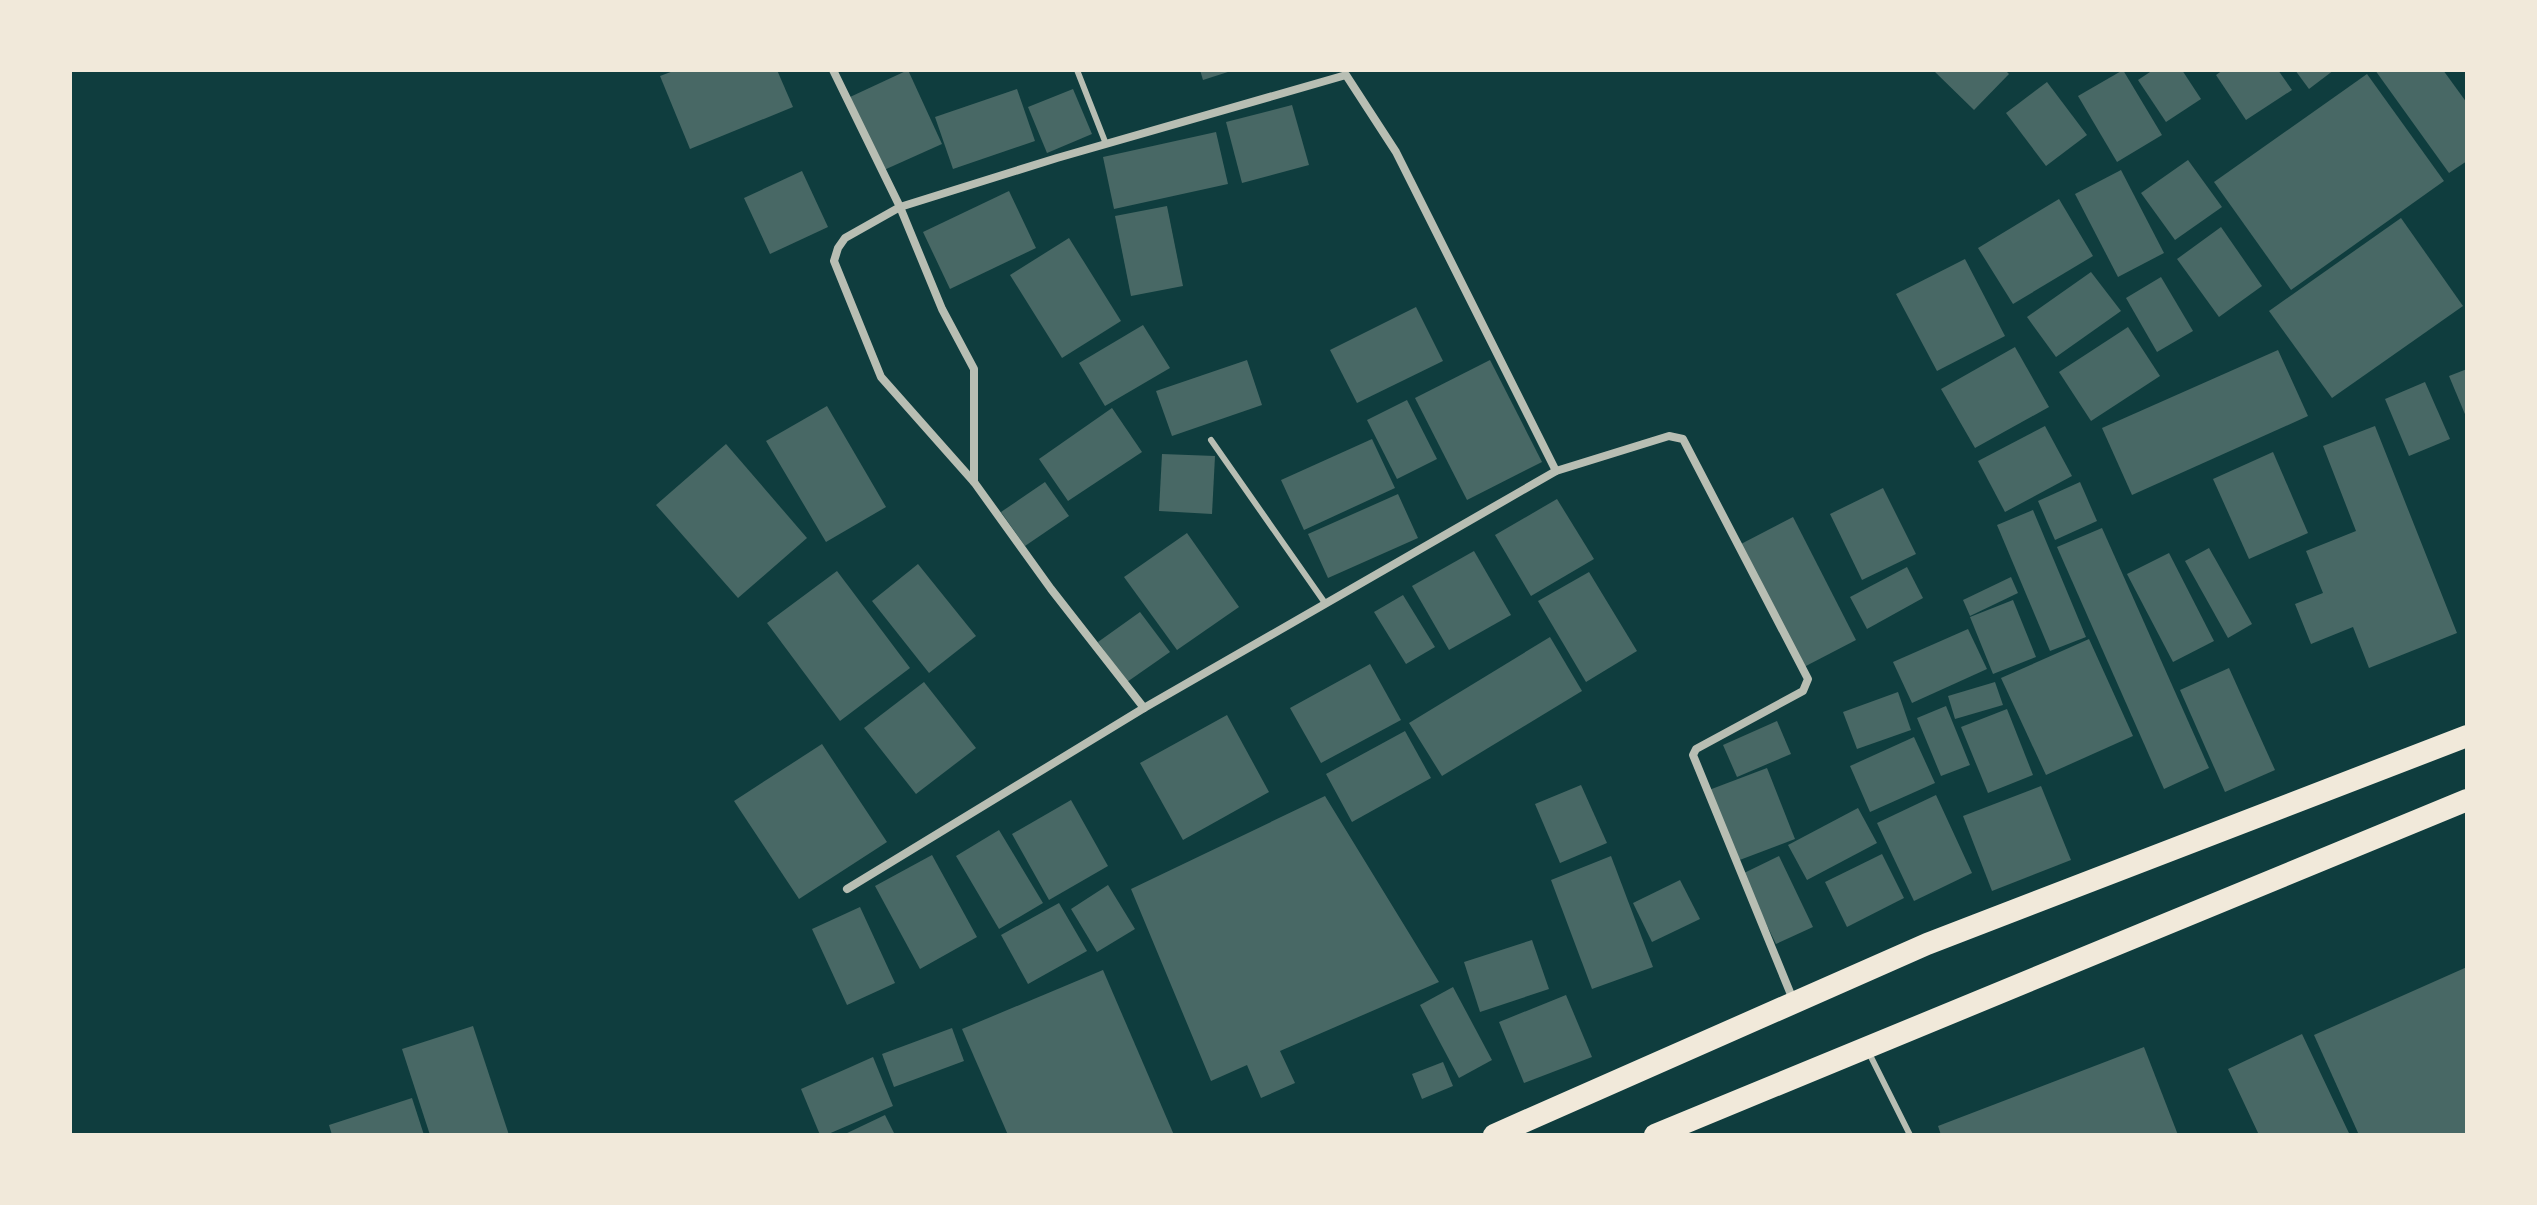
<svg xmlns="http://www.w3.org/2000/svg" width="2537" height="1205" font-family="'Exo 2',sans-serif">
<rect width="100%" height="100%" fill="#0f3d3e"/>
<g fill="#486865">
<polygon points="676,70 777,70 793,107 690,149 660,76"/>
<polygon points="908,70 942,144 884,170 850,97"/>
<polygon points="1200,70 1231,70 1231,71 1203,80"/>
<polygon points="1933,70 2005,70 2009,74 1974,110"/>
<polygon points="2123,70 2162,135 2117,162 2078,96"/>
<polygon points="2153,70 2182,70 2201,99 2166,122 2138,80"/>
<polygon points="2223,70 2278,70 2292,90 2246,120 2216,75"/>
<polygon points="2295,70 2334,70 2309,89"/>
<polygon points="2375,70 2443,70 2467,103 2467,161 2449,173"/>
<polygon points="2367,74 2444,181 2291,290 2214,182"/>
<polygon points="2047,82 2087,135 2046,166 2006,113"/>
<polygon points="1017,89 1035,141 953,169 935,117"/>
<polygon points="1073,89 1092,134 1047,153 1028,107"/>
<polygon points="1292,105 1309,165 1242,183 1226,122"/>
<polygon points="1216,132 1228,184 1114,209 1103,157"/>
<polygon points="2188,160 2222,207 2175,240 2141,193"/>
<polygon points="2121,170 2164,253 2118,277 2075,194"/>
<polygon points="802,171 828,227 770,254 744,198"/>
<polygon points="1009,191 1036,248 950,289 923,232"/>
<polygon points="2059,199 2093,256 2013,304 1978,248"/>
<polygon points="1167,206 1183,286 1131,296 1115,216"/>
<polygon points="2401,218 2463,306 2332,398 2269,311"/>
<polygon points="2221,227 2262,286 2219,317 2177,259"/>
<polygon points="1069,238 1121,321 1062,358 1010,275"/>
<polygon points="1965,259 2005,336 1937,371 1896,294"/>
<polygon points="2091,272 2121,311 2056,357 2027,317"/>
<polygon points="2161,277 2193,331 2157,352 2126,298"/>
<polygon points="1416,307 1443,361 1357,403 1330,350"/>
<polygon points="1143,325 1170,368 1105,406 1079,363"/>
<polygon points="2128,327 2160,376 2091,421 2059,372"/>
<polygon points="2015,347 2049,407 1975,448 1941,389"/>
<polygon points="2278,350 2308,416 2132,495 2102,428"/>
<polygon points="1247,360 1262,405 1172,436 1156,391"/>
<polygon points="1490,360 1542,462 1467,500 1415,398"/>
<polygon points="2467,369 2467,419 2449,376"/>
<polygon points="2425,382 2450,439 2409,456 2385,399"/>
<polygon points="1407,400 1437,459 1397,479 1367,420"/>
<polygon points="827,406 886,507 826,542 766,441"/>
<polygon points="1112,408 1142,452 1068,501 1039,459"/>
<polygon points="2045,426 2072,476 2005,512 1978,461"/>
<polygon points="2375,426 2457,633 2369,668 2353,627 2311,644 2295,604 2323,593 2306,551 2356,531 2323,446"/>
<polygon points="1372,439 1395,488 1304,530 1281,480"/>
<polygon points="726,444 807,538 738,598 656,505"/>
<polygon points="2273,452 2308,533 2249,559 2213,479"/>
<polygon points="1162,454 1215,456 1212,514 1159,511"/>
<polygon points="1045,482 1069,516 1025,546 1001,512"/>
<polygon points="2080,482 2097,521 2055,540 2038,501"/>
<polygon points="1883,488 1916,554 1862,580 1830,514"/>
<polygon points="1398,494 1418,538 1328,578 1308,534"/>
<polygon points="1557,499 1594,559 1531,596 1495,535"/>
<polygon points="2033,510 2086,637 2050,651 1997,525"/>
<polygon points="1793,517 1856,640 1804,667 1741,544"/>
<polygon points="2102,528 2209,768 2164,789 2057,547"/>
<polygon points="1187,533 1239,607 1177,650 1124,577"/>
<polygon points="2209,548 2252,624 2228,638 2185,561"/>
<polygon points="1474,551 1511,615 1449,650 1412,586"/>
<polygon points="2169,553 2214,641 2173,662 2127,574"/>
<polygon points="918,564 976,636 929,673 872,601"/>
<polygon points="1907,567 1923,598 1867,629 1850,597"/>
<polygon points="837,571 910,668 840,721 767,623"/>
<polygon points="1589,572 1637,651 1586,682 1538,601"/>
<polygon points="2011,577 2018,593 1970,616 1963,600"/>
<polygon points="1403,595 1435,647 1406,664 1374,612"/>
<polygon points="2013,600 2036,657 1993,674 1970,617"/>
<polygon points="1140,612 1170,652 1127,682 1098,642"/>
<polygon points="1968,629 1987,669 1912,703 1893,662"/>
<polygon points="1550,637 1582,691 1442,776 1409,723"/>
<polygon points="2089,639 2133,736 2046,775 2001,678"/>
<polygon points="1370,664 1401,720 1321,763 1290,708"/>
<polygon points="2229,668 2275,770 2225,792 2180,690"/>
<polygon points="924,682 976,748 916,794 864,728"/>
<polygon points="1995,682 2003,705 1955,719 1948,696"/>
<polygon points="1898,692 1911,730 1857,749 1843,712"/>
<polygon points="1946,706 1970,765 1941,776 1917,718"/>
<polygon points="2007,709 2033,775 1988,793 1961,727"/>
<polygon points="1227,715 1269,792 1183,840 1140,763"/>
<polygon points="1777,721 1791,754 1737,777 1723,745"/>
<polygon points="1405,731 1431,778 1352,822 1326,774"/>
<polygon points="1914,737 1935,783 1870,812 1850,766"/>
<polygon points="822,744 887,842 799,899 734,801"/>
<polygon points="1767,768 1795,839 1737,861 1709,790"/>
<polygon points="1581,785 1607,843 1560,863 1535,804"/>
<polygon points="2041,786 2071,860 1992,891 1963,816"/>
<polygon points="1936,795 1972,873 1914,901 1877,823"/>
<polygon points="1325,796 1439,982 1280,1051 1295,1083 1261,1098 1247,1065 1211,1081 1131,889"/>
<polygon points="1071,800 1108,866 1049,900 1012,834"/>
<polygon points="1858,808 1877,843 1807,880 1788,845"/>
<polygon points="999,830 1043,903 999,929 956,856"/>
<polygon points="1882,854 1904,898 1847,927 1825,882"/>
<polygon points="932,855 977,937 920,969 875,886"/>
<polygon points="1611,856 1653,967 1592,989 1551,880"/>
<polygon points="1779,856 1813,927 1776,944 1742,874"/>
<polygon points="1680,880 1700,919 1652,942 1633,903"/>
<polygon points="1108,885 1135,929 1097,952 1071,909"/>
<polygon points="1059,903 1087,951 1028,984 1001,935"/>
<polygon points="860,907 895,983 847,1005 812,929"/>
<polygon points="1532,940 1549,989 1480,1012 1464,962"/>
<polygon points="2467,967 2467,1135 2359,1135 2314,1035"/>
<polygon points="1103,970 1174,1135 1008,1135 962,1029"/>
<polygon points="1453,987 1492,1060 1459,1078 1420,1005"/>
<polygon points="1566,995 1592,1057 1524,1083 1499,1022"/>
<polygon points="473,1026 509,1135 430,1135 402,1049"/>
<polygon points="952,1028 964,1061 894,1087 882,1054"/>
<polygon points="2302,1034 2347,1129 2350,1135 2259,1135 2228,1069"/>
<polygon points="2144,1047 2178,1135 1941,1135 1938,1126"/>
<polygon points="873,1057 893,1106 826,1135 820,1135 801,1089"/>
<polygon points="1443,1062 1453,1086 1422,1099 1412,1074"/>
<polygon points="412,1098 424,1135 332,1135 329,1125"/>
<polygon points="885,1115 895,1135 843,1135"/>
</g>
<g fill="none" stroke-linecap="round" stroke-linejoin="round">
<g stroke="#b8beb3" stroke-width="6">
<polyline points="1077,70 1106,144"/>
<polyline points="1211,440 1325,603"/>
<polyline points="1868,1051 1910,1135"/>
</g>
<g stroke="#b8beb3" stroke-width="8">
<polyline points="833,70 900,207 942,309 974,369 974,482 1051,589 1144,708"/>
<polyline points="974,482 881,377 834,261 838,248 845,238 900,207 1057,158 1346,75 1396,152 1556,471"/>
<polyline points="847,889 1144,708 1556,471 1669,436 1683,439 1808,679 1803,691 1696,749 1693,755 1794,1002"/>
</g>
<g stroke="#f1e9da" stroke-width="22">
<polyline points="1494,1135 1927,944 2467,736"/>
<polyline points="1655,1135 2467,800"/>
</g>
</g>
<rect width="2537" height="1205" fill="none" stroke="#f1e9da" stroke-width="144"/>
</svg>
